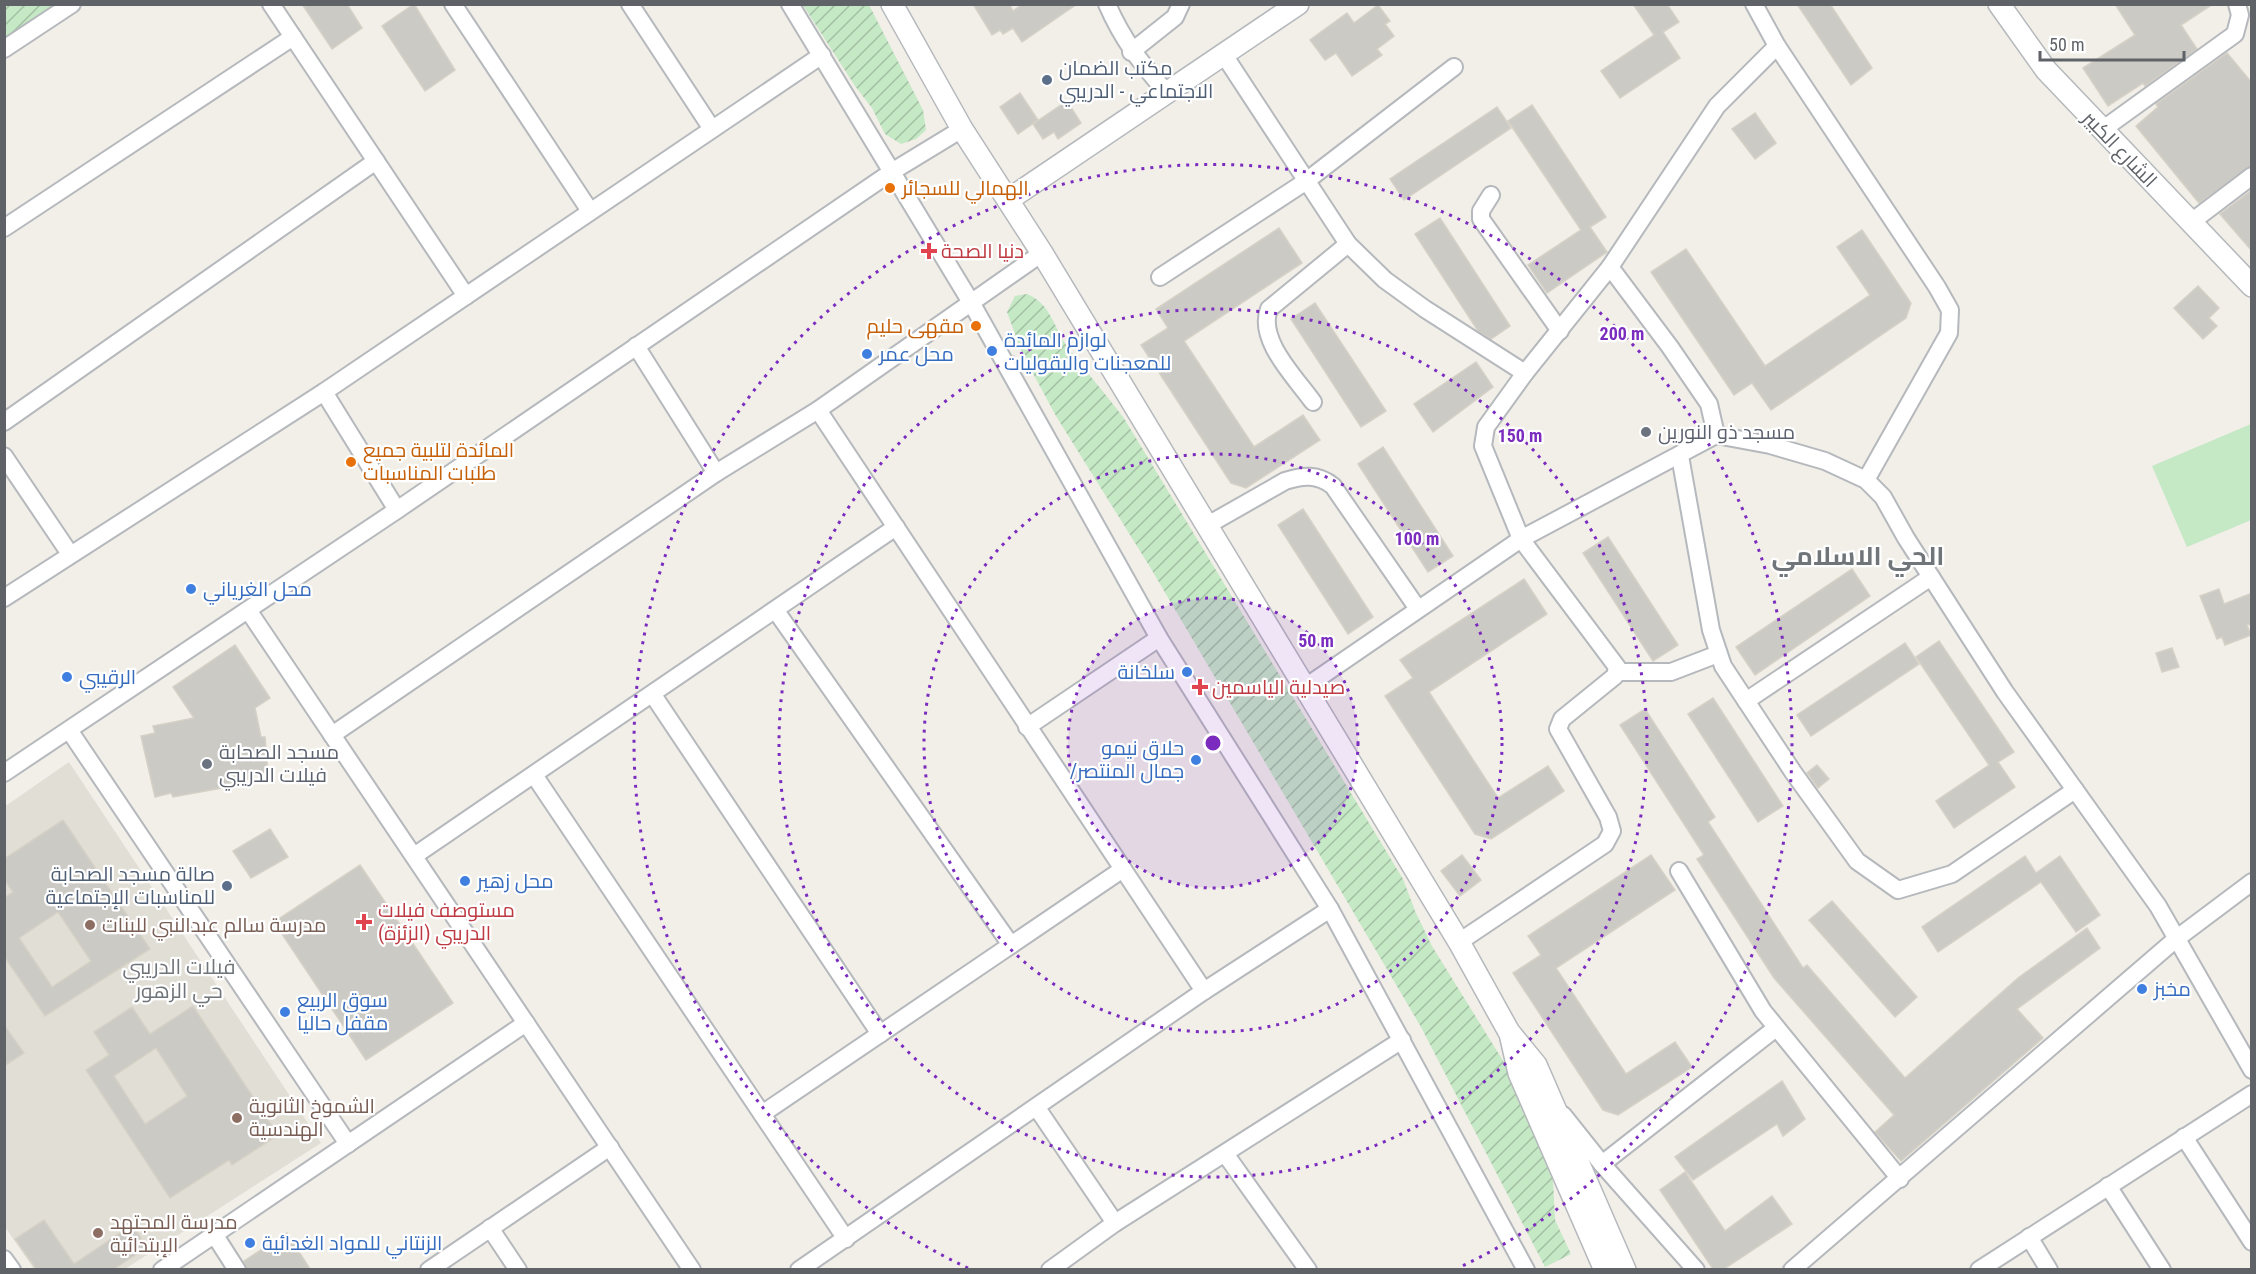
<svg xmlns="http://www.w3.org/2000/svg" width="2256" height="1274" font-family="'Roboto Condensed',Cairo,sans-serif">
<defs>
<pattern id="garden-furrows" width="10" height="10" patternUnits="userSpaceOnUse" patternTransform="scale(1.5)"><rect width="10" height="10" fill="#c5e8c5"/><path d="M-1 1l2-2M0 10L10 0M9 11l2-2" fill="none" stroke="#a3c0a4"/></pattern>
</defs>
<rect width="100%" height="100%" fill="#f1efe8"/>
<polygon fill="#e1ded6" points="69,762 321,1143 125,1269 34,1269 5,1227 4,807"/>
<g fill="url(#garden-furrows)">
<polygon points="5,5 59,5 5,40"/>
<polygon points="803,5 869,5 923,110 926,130 916,139 901,144 885,134 872,108 855,86"/>
<path d="M 1027,294 C 1052,304 1054,330 1069,349 C 1087,373 1107,395 1125,420 L 1403,879 L 1415,911 L 1432,946 L 1505,1064 L 1553,1180 L 1555,1220 L 1571,1254 L 1545,1267 L 1421,1027 L 1150,567 L 1056,416 L 1022,353 L 1007,312 L 1015,296 Z"/>
</g>
<polygon fill="#c5e8c5" points="2251,424 2251,520 2187,547 2152,466"/>
<g fill="#cccac5" stroke="#d6d1c6" stroke-width="1.5" fill-rule="evenodd">
<polygon points="302,4 347,4 362,28 332,49"/>
<polygon points="414,4 455,70 425,91 382,26"/>
<polygon points="973,4 1009,4 1013,11 1023,4 1077,4 1022,42 1013,28 1003,34 1000,30 992,35"/>
<polygon points="1633,4 1667,4 1679,22 1663,32 1680,58 1620,98 1601,71 1654,35"/>
<polygon points="1797,4 1830,4 1872,68 1851,85"/>
<polygon points="2115,4 2213,4 2181,25 2197,49 2145,86 2143,83 2108,106 2083,68 2135,35"/>
<polygon points="1378,5 1390,21 1385,24 1394,36 1377,49 1382,55 1352,76 1336,53 1325,60 1310,40 1347,13 1354,23"/>
<polygon points="2227,53 2252,83 2252,166 2199,203 2136,126 2158,107 2156,104"/>
<polygon points="1020,93 1038,120 1018,134 1000,107"/>
<polygon points="1067,101 1081,123 1058,139 1054,132 1043,139 1033,124"/>
<polygon points="1532,105 1606,217 1590,227 1607,252 1547,293 1528,265 1581,230 1508,121"/>
<polygon points="1497,107 1511,128 1404,200 1390,179"/>
<polygon points="1755,113 1776,143 1755,159 1732,129"/>
<polygon points="2252,190 2252,251 2220,214"/>
<polygon points="1440,218 1510,326 1491,339 1478,331 1415,234"/>
<polygon points="1279,228 1302,263 1184,341 1254,447 1303,415 1320,440 1246,488 1231,483 1141,345 1168,328 1156,309"/>
<polygon points="1862,230 1911,303 1906,318 1771,410 1752,383 1734,395 1651,272 1686,249 1765,366 1870,295 1837,247"/>
<polygon points="2198,286 2219,308 2209,318 2217,326 2203,339 2174,308"/>
<polygon points="1315,303 1386,411 1361,427 1291,319"/>
<polygon points="1476,362 1493,387 1433,432 1414,404"/>
<polygon points="1383,447 1453,556 1428,572 1358,464"/>
<polygon points="1303,509 1373,617 1348,634 1278,525"/>
<polygon points="1608,537 1678,645 1653,661 1583,553"/>
<polygon points="1852,569 1870,596 1755,675 1736,647"/>
<polygon points="1524,579 1547,614 1429,692 1498,798 1548,766 1564,791 1491,839 1475,834 1385,696 1413,678 1400,660"/>
<polygon points="2219,589 2224,604 2252,593 2252,624 2247,625 2251,635 2225,645 2222,637 2217,639 2200,596"/>
<polygon points="1939,641 2014,752 1998,762 2015,787 1954,828 1936,801 1989,765 1916,657"/>
<polygon points="1905,643 1919,664 1811,736 1797,715"/>
<polygon points="235,645 270,698 255,708 261,737 265,737 268,773 248,776 249,779 230,783 222,788 173,797 171,793 155,797 141,736 155,733 153,726 194,718 173,687"/>
<polygon points="2172,648 2179,667 2162,672 2156,653"/>
<polygon points="1713,698 1783,806 1758,822 1688,714"/>
<polygon points="1645,709 1715,817 1708,822 1803,968 1807,965 1905,1078 2018,978 2087,928 2100,948 2017,1009 2043,1038 1901,1161 1875,1132 1894,1115 1774,978 1697,859 1704,855 1620,725"/>
<polygon points="1817,765 1829,779 1818,788 1807,773"/>
<path d="M 63,820 L 150,949 L 45,1016 L 4,956 L 4,898 L 13,892 L 4,879 L 4,859 ZM 58,912 L 91,961 L 52,987 L 19,938 Z"/>
<polygon points="270,829 288,857 251,878 233,851"/>
<polygon points="1462,855 1481,880 1460,896 1441,871"/>
<polygon points="1651,855 1675,890 1556,968 1626,1074 1675,1042 1692,1067 1618,1115 1603,1110 1513,973 1541,955 1528,936"/>
<polygon points="2025,856 2036,873 2060,856 2100,915 2076,932 2041,882 1938,952 1922,927"/>
<polygon points="360,865 453,1003 366,1060 274,922"/>
<polygon points="1832,901 1917,997 1895,1017 1809,920"/>
<path d="M 193,1006 L 278,1135 L 232,1165 L 229,1160 L 170,1198 L 86,1070 L 109,1055 L 94,1032 L 132,1007 L 150,1034 ZM 156,1048 L 187,1096 L 145,1124 L 114,1076 Z"/>
<polygon points="4,1025 24,1053 4,1066"/>
<polygon points="1782,1081 1805,1119 1783,1136 1777,1124 1693,1180 1675,1157"/>
<polygon points="1685,1172 1725,1231 1772,1196 1792,1224 1724,1269 1713,1269 1660,1190"/>
<polygon points="44,1220 74,1264 132,1225 147,1247 114,1269 36,1269 15,1239"/>
<polygon points="287,1233 310,1269 247,1269 244,1261"/>
</g>
<g fill="none" stroke-linecap="round" stroke-linejoin="round">
<g stroke="#b5b8bc" stroke-width="20">
<g id="minor">
<polyline points="271,4 466,296"/>
<polyline points="453,4 590,211"/>
<polyline points="630,4 712,129"/>
<polyline points="790,4 972,304 1159,638 1330,909 1526,1270"/>
<path d="M 1107,4 C 1123,41 1141,63 1167,93"/>
<polyline points="1754,4 1777,46 1937,287 1950,310 1949,333 1866,480"/>
<polyline points="4,49 72,4"/>
<polyline points="1131,52 1175,17 1181,4"/>
<polyline points="1224,55 1348,244 1385,280 1425,309 1525,373"/>
<polyline points="2102,130 2235,34 2240,15 2237,4"/>
<polyline points="1491,195 1481,211 1481,219 1560,331"/>
<polyline points="2190,223 2252,176"/>
<polyline points="4,228 293,37"/>
<polyline points="1610,267 1670,347 1709,404 1716,435"/>
<polyline points="1160,277 1305,182 1454,67"/>
<polyline points="636,346 716,473"/>
<polyline points="324,392 397,510"/>
<path d="M 1313,402 C 1296,378 1257,340 1269,309 L 1348,244"/>
<polyline points="818,410 1204,991"/>
<polyline points="4,422 376,161"/>
<polyline points="4,456 70,554"/>
<polyline points="1680,456 1711,630 1723,666 1793,772 1857,861 1898,890 1952,874 2075,790"/>
<path d="M 1206,526 L 1285,481 C 1303,475 1318,474 1333,486 L 1418,609"/>
<polyline points="4,598 324,392 822,55"/>
<polyline points="248,610 692,1270"/>
<polyline points="776,611 1011,945"/>
<polyline points="1618,672 1671,672 1718,654"/>
<polyline points="1304,688 1521,539 1716,435 1770,445 1825,461 1866,480 1883,497 1906,538 2005,692 2158,906 2252,1070"/>
<polyline points="653,695 880,1034"/>
<polyline points="1746,701 1931,577"/>
<polyline points="1027,727 1159,638"/>
<polyline points="69,730 348,1144"/>
<polyline points="332,735 716,473 818,410 1042,253"/>
<polyline points="4,773 397,510 893,171 962,129"/>
<polyline points="534,775 846,1239"/>
<polyline points="414,856 896,527"/>
<polyline points="1679,871 1763,1011 1900,1179"/>
<polyline points="1459,942 1605,844 1612,831 1608,817 1558,729 1562,719 1615,676 1617,667 1521,539 1483,446 1486,427 1525,373 1610,267 1717,106 1777,46"/>
<polyline points="1037,1108 1115,1223"/>
<polyline points="762,1114 1123,869"/>
<polyline points="1563,1115 1602,1164 1696,1270"/>
<polyline points="2184,1137 2252,1242"/>
<polyline points="1226,1155 1308,1270"/>
<polyline points="1602,1164 1776,1028"/>
<polyline points="2108,1186 2162,1270"/>
<polyline points="490,1228 518,1270"/>
<polyline points="214,1234 237,1270"/>
<polyline points="2029,1237 2049,1270"/>
<polyline points="4,1259 12,1270"/>
<polyline points="162,1270 526,1023"/>
<polyline points="429,1270 610,1147"/>
<polyline points="799,1270 1204,991 1330,909"/>
<polyline points="1050,1270 1115,1223 1402,1040"/>
<polyline points="1792,1270 2176,939 2252,882"/>
<polyline points="1979,1270 2252,1094"/>
</g>
</g>
<g stroke="#b5b8bc" stroke-width="24">
<g id="tertiary">
<polyline points="892,4 962,129 1042,253 1459,942 1509,1032 1536,1065 1625,1270"/>
<polyline points="1999,4 2046,70 2252,286"/>
<polyline points="1008,200 1298,4"/>
<polyline points="1511,1038 1519,1073 1605,1270"/>
</g>
</g>
<use href="#minor" stroke="#fff" stroke-width="16"/>
<use href="#tertiary" stroke="#fff" stroke-width="21"/>
</g>
<circle cx="1213" cy="743" r="145" fill="#7b2cbf" fill-opacity=".12"/>
<g fill="none" stroke="#7b2cbf" stroke-width="3" stroke-dasharray="3 6">
<circle cx="1213" cy="743" r="145"/>
<circle cx="1213" cy="743" r="289"/>
<circle cx="1213" cy="743" r="434"/>
<path d="M968 1268A579 579 0 1 1 1458 1268"/>
</g>
<g fill="#5c6f8a" stroke="#fff" stroke-width="2">
<circle cx="1047" cy="80" r="6"/>
<circle cx="227" cy="886" r="6"/>
</g>
<g fill="#e8710a" stroke="#fff" stroke-width="2">
<circle cx="890" cy="188" r="6"/>
<circle cx="976" cy="326" r="6"/>
<circle cx="351" cy="462" r="6"/>
</g>
<g fill="#e0444e" stroke="#fff" stroke-width="2">
<path d="M926 242h6v6h6v6h-6v6h-6v-6h-6v-6h6z"/>
<path d="M1197 678h6v6h6v6h-6v6h-6v-6h-6v-6h6z"/>
<path d="M361 913h6v6h6v6h-6v6h-6v-6h-6v-6h6z"/>
</g>
<g fill="#3f7fe0" stroke="#fff" stroke-width="2">
<circle cx="992" cy="351" r="6"/>
<circle cx="867" cy="354" r="6"/>
<circle cx="191" cy="589" r="6"/>
<circle cx="1187" cy="672" r="6"/>
<circle cx="67" cy="677" r="6"/>
<circle cx="1196" cy="760" r="6"/>
<circle cx="465" cy="881" r="6"/>
<circle cx="2142" cy="989" r="6"/>
<circle cx="285" cy="1012" r="6"/>
<circle cx="250" cy="1243" r="6"/>
</g>
<g fill="#6b7280" stroke="#fff" stroke-width="2">
<circle cx="1646" cy="432" r="6"/>
<circle cx="207" cy="764" r="6"/>
</g>
<g fill="#8d6e63" stroke="#fff" stroke-width="2">
<circle cx="90" cy="925" r="6"/>
<circle cx="237" cy="1118" r="6"/>
<circle cx="98" cy="1233" r="6"/>
</g>
<g text-anchor="middle" stroke-width="4.5" stroke-linejoin="round" paint-order="stroke">
<g font-size="20" fill="#4e5e75" stroke="#fff" text-anchor="start">
<text x="1059" y="75">مكتب الضمان<tspan x="1059" dy="23">الاجتماعي - الدريبي</tspan></text>
<text x="215" y="881" text-anchor="end">صالة مسجد الصحابة<tspan x="215" dy="23">للمناسبات الإجتماعية</tspan></text>
</g>
<g font-size="20" fill="#5f6368" stroke="#fff">
<text transform="translate(2120 149) rotate(46)" y="7">الشارع الكبير</text>
</g>
<g font-size="20" fill="#c56008" stroke="#fff" text-anchor="start">
<text x="902" y="195">الهمالي للسجائر</text>
<text x="964" y="333" text-anchor="end">مقهى حليم</text>
<text x="363" y="457">المائدة لتلبية جميع<tspan x="363" dy="23">طلبات المناسبات</tspan></text>
</g>
<g font-size="20" fill="#be3a42" stroke="#fff" text-anchor="start">
<text x="941" y="258">دنيا الصحة</text>
<text x="1212" y="694">صيدلية الياسمين</text>
<text x="378" y="917">مستوصف فيلات<tspan x="378" dy="23">الدريبي (الزئزة)</tspan></text>
</g>
<g font-size="20" fill="#366cbe" stroke="#fff" text-anchor="start">
<text x="1004" y="347">لوازم المائدة<tspan x="1004" dy="23">للمعجنات والبقوليات</tspan></text>
<text x="879" y="361">محل عمر</text>
<text x="203" y="596">محل الغرياني</text>
<text x="1175" y="679" text-anchor="end">سلخانة</text>
<text x="79" y="684">الرقيبي</text>
<text x="1184" y="755" text-anchor="end">حلاق نيمو<tspan x="1184" dy="23">/جمال المنتصر</tspan></text>
<text x="477" y="888">محل زهير</text>
<text x="2154" y="996">مخبز</text>
<text x="297" y="1007">سوق الربيع<tspan x="297" dy="23">مقفل حاليا</tspan></text>
<text x="262" y="1250">الزنتاني للمواد الغدائية</text>
</g>
<g font-size="20" fill="#5b616d" stroke="#fff" text-anchor="start">
<text x="1658" y="439">مسجد ذو النورين</text>
<text x="219" y="759">مسجد الصحابة<tspan x="219" dy="23">فيلات الدريبي</tspan></text>
</g>
<g font-size="20" fill="#785e54" stroke="#fff" text-anchor="start">
<text x="102" y="932">مدرسة سالم عبدالنبي للبنات</text>
<text x="249" y="1113">الشموخ الثانوية<tspan x="249" dy="23">الهندسية</tspan></text>
<text x="110" y="1229">مدرسة المجتهد<tspan x="110" dy="23">الإبتدائية</tspan></text>
</g>
<g font-size="21" fill="#70757a" stroke="#fff">
<text x="179" y="974">فيلات الدريبي<tspan x="179" dy="24">حي الزهور</tspan></text>
</g>
<g font-size="26" font-weight="bold" fill="#70757a" stroke="#fff">
<text x="1858" y="565">الحي الاسلامي</text>
</g>
</g>
<circle cx="1213" cy="743" r="9" fill="#7b2cbf" stroke="#fff" stroke-width="3"/>
<g font-size="18" text-anchor="middle" font-weight="bold" fill="#7b2cbf" stroke="#fff" stroke-width="4.5" stroke-linejoin="round" paint-order="stroke">
<text x="1622" y="340">200 m</text>
<text x="1520" y="442">150 m</text>
<text x="1417" y="545">100 m</text>
<text x="1316" y="647">50 m</text>
</g>
<rect width="2256" height="1274" fill="none" stroke="#5f6368" stroke-width="12"/>
<path d="M2040 51v9h144v-9" fill="none" stroke="#5f6368" stroke-width="3"/>
<text x="2049" y="51" font-size="18" fill="#5f6368" stroke="#ffffff" stroke-width="4.5" paint-order="stroke">50 m</text>
</svg>
